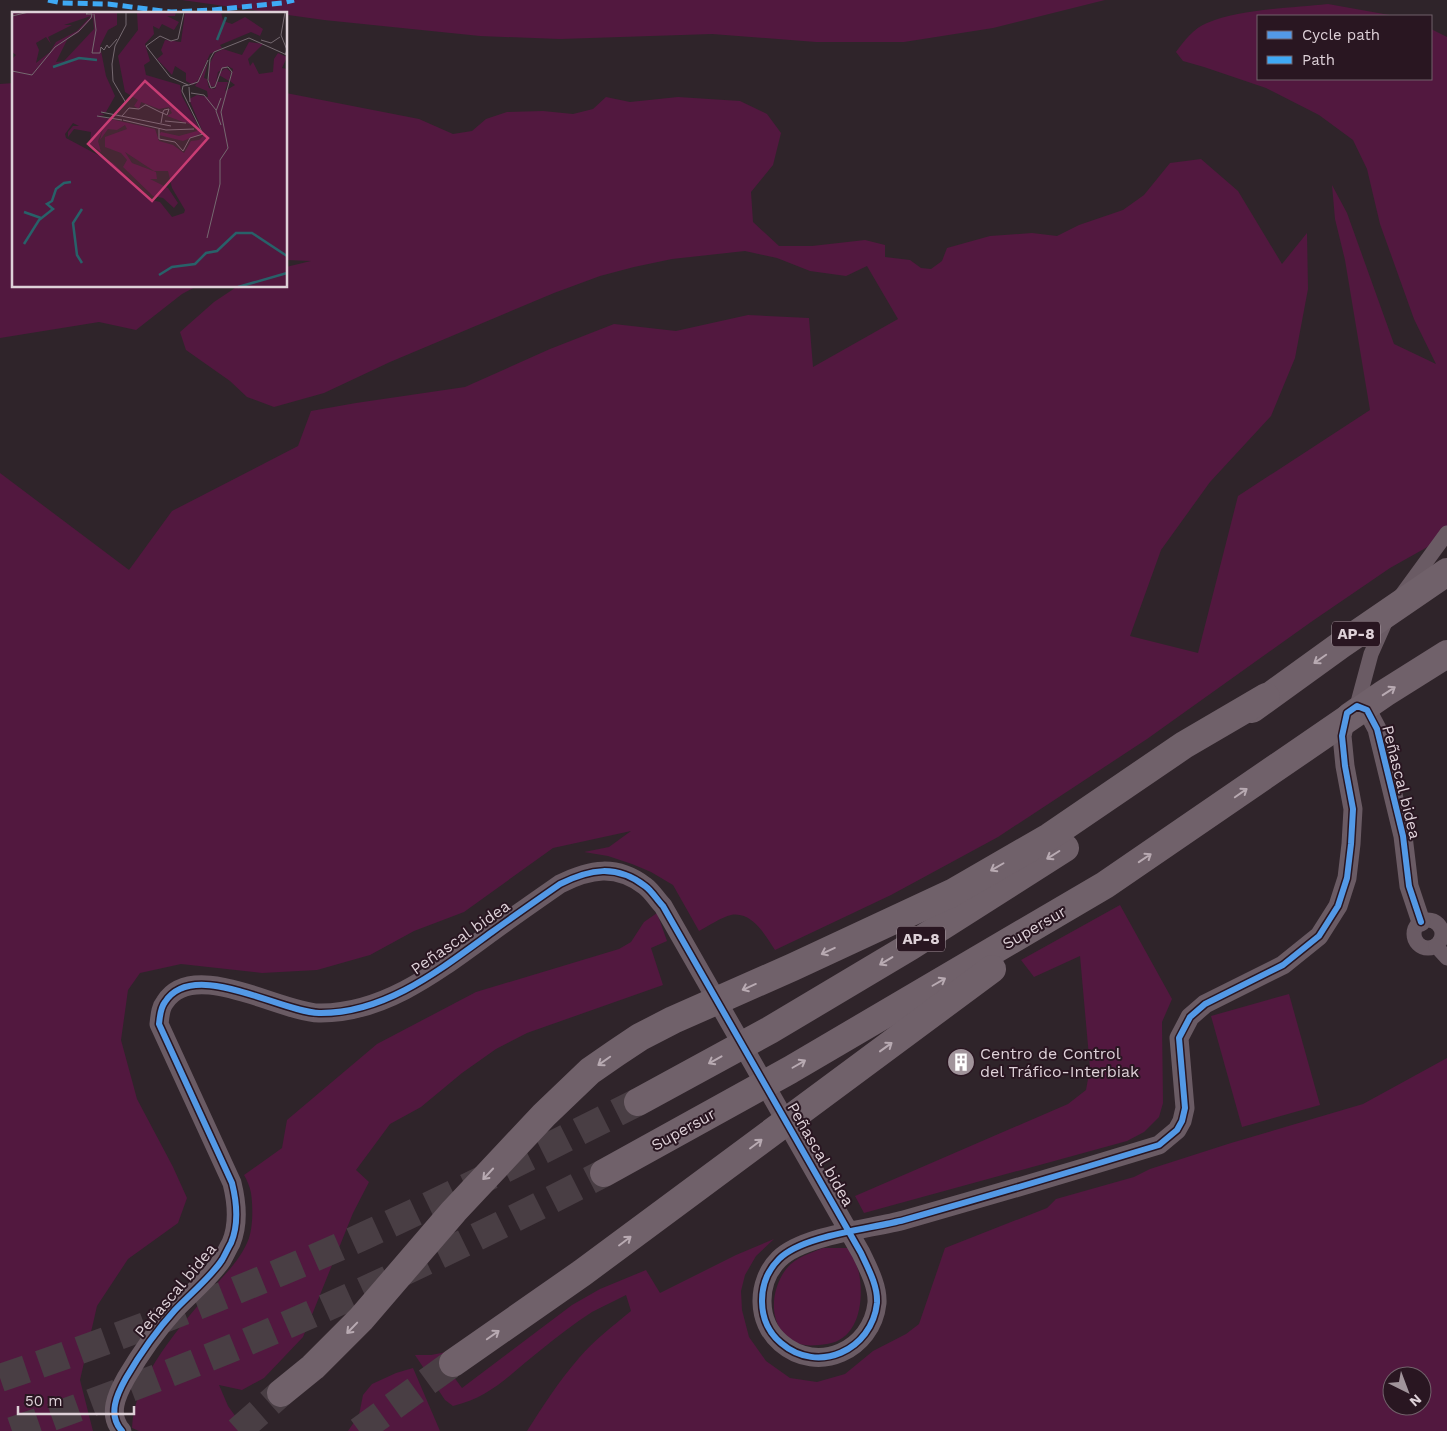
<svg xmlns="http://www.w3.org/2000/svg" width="1447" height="1431" font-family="'Work Sans',sans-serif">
<rect width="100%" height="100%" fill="#2f242a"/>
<g fill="#52183f" fill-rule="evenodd">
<polygon points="182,0 1105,0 993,28 904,42 816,42 712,34 560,39 480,36 324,20"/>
<path d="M 1328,4 L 1395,16 L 1258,16 L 1258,79 L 1431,79 L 1431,29 L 1447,37 L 1447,536 L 1390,568 L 1311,622 L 1147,739 L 998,837 L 891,895 L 775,950 C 766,936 752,911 731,915 C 722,917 708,926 699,931 L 673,885 L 651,872 L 632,864 L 608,856 L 584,852 L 609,847 L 631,831 L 553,848 L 464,912 L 414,931 L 370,955 L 317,970 L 262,973 L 181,964 L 140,973 L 128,990 L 121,1040 L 137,1099 L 173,1167 L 187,1198 L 178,1223 L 128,1259 L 97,1306 L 80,1380 L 93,1431 L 0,1431 L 0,473 L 129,570 L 172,511 L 298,446 L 311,411 L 356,403 L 465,387 L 550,349 L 614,324 L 676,331 L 748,315 L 809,318 L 813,367 L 898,319 L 867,266 L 846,276 L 810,271 L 777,258 L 745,251 L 672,259 L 634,267 L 600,276 L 554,293 L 390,362 L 324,393 L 274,407 L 247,397 L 230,381 L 186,350 L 180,332 L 214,302 L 238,286 L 286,286 L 286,267 L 311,261 L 286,260 L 286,93 L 419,119 L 453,134 L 472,131 L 486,119 L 507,112 L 543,111 L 573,114 L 593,109 L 606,97 L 630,102 L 678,97 L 740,101 L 767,114 L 781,133 L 773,165 L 751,192 L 753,222 L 779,246 L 812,246 L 865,240 L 885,245 L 885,257 L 910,260 L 921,268 L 931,269 L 942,261 L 947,248 L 990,236 L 1032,233 L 1057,236 L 1079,225 L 1123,210 L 1144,195 L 1170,163 L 1201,159 L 1238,191 L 1282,264 L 1307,233 L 1308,289 L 1295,358 L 1271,416 L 1210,482 L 1161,550 L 1130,636 L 1198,653 L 1238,496 L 1370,410 L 1345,260 L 1335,219 L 1332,185 L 1347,213 L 1394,344 L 1436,364 L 1414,319 L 1380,224 L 1367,169 L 1353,140 L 1319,115 L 1266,88 L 1204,67 L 1183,61 L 1176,52 C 1184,41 1194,28 1207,23 C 1241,9 1291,8 1328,4 Z"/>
<polygon points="14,83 14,286 197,286 182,294 136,330 99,322 0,338 0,84"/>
<polygon points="1120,905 1172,999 1162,1022 1163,1103 1159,1117 1144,1132 1127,1141 864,1213 855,1196 1068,1104 1086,1090 1090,1068 1080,956 1034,977 1021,960"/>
<path d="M 657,913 L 667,941 L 651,948 L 663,985 L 527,1033 L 496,1049 L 462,1073 L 421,1107 L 390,1124 L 356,1170 L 369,1182 L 353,1213 L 303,1337 L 264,1378 L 242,1390 L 219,1385 L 228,1406 L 246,1431 L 139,1431 L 132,1428 C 134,1376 181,1326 213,1288 C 226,1273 242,1258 249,1238 C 253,1226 253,1206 251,1193 C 250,1187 247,1180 244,1175 L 282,1148 L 287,1120 L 377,1044 L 476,992 L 619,949 L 631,942 L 644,922 Z"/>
<polygon points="1289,994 1320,1105 1242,1127 1211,1016"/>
<path d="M 1447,1058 L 1447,1431 L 527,1431 C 543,1406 559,1381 579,1358 C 594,1340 613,1326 631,1311 L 626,1295 C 615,1301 603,1306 592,1312 C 575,1323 558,1336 542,1349 C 512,1372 492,1397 453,1406 L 445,1400 L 415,1355 L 431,1355 L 457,1350 L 442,1361 L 462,1388 L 572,1305 L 600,1289 L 646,1270 L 660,1293 L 736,1255 L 774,1239 L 756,1256 L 745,1275 L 741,1291 L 742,1310 L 749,1337 L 766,1361 L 790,1378 L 817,1382 L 845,1374 L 873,1351 L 906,1334 L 919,1324 L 945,1248 L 1047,1208 L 1056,1199 L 1134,1177 L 1150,1169 L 1231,1143 L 1363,1104 ZM 1392,1376 L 1422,1376 L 1422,1406 L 1392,1406 Z"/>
<path d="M 823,1248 L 849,1248 C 852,1256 857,1264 859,1273 C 864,1299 860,1339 827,1344 C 818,1345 806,1347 797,1343 C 767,1330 769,1290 787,1268 C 796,1257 811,1253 823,1248 Z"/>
<polygon points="413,1368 440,1431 348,1431 359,1415 363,1395 372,1384 396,1373"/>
</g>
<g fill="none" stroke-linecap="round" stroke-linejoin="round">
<g stroke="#493e44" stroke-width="28" stroke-dasharray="28 14" stroke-linecap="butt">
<path d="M 0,1378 C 95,1346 190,1310 283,1271 C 404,1221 520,1161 638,1102"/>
<path d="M 12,1431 C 79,1408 145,1383 210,1357 C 344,1303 475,1239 604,1173"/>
<polyline points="238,1431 281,1393"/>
<polyline points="359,1431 453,1363"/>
</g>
<g stroke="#6a5b64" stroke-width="15">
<polyline points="1401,596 1447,533"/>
<polyline points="1357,706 1371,654 1387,618"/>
<circle cx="1428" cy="934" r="14"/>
<polyline points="1436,946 1447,958"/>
</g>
<path stroke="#6a5b64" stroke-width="19" d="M 122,1431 C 107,1415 117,1394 126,1378 C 140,1354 156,1331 175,1310 C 189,1295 211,1277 222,1260 C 225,1255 228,1248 231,1243 C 239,1224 237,1203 232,1183 L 159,1024 C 160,1017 160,1008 165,1002 C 193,958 280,1012 319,1013 C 385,1014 441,969 492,932 C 514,916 537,900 560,884 C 590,869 616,864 645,886 C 652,891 657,900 663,906 L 861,1253 C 868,1268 878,1286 877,1303 C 872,1350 818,1375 781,1343 C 756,1322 756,1282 779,1259 C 803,1235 871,1229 904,1220 C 989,1196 1074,1171 1159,1145 L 1177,1130 L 1182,1121 L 1185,1108 L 1179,1038 L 1190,1017 L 1205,1004 L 1283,965 L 1319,936 L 1338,906 L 1347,878 L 1351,844 L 1353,809 L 1345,766 L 1342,736 L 1347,713 L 1357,706 L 1367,710 L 1377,729 L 1403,836 L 1409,886 L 1421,922"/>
<g stroke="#70616a" stroke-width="28">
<polyline points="1252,709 1342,644 1447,572"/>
<polyline points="638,1102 770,1030 911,946 1065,848"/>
<polyline points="604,1173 790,1070 1105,885 1385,693 1447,654"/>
<polyline points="453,1363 582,1273 992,969"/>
<polyline points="281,1393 313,1367 361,1319 454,1211 544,1115 590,1071 616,1053 640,1037 673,1020 793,967 952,893 1049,837 1184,745 1266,697"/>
</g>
<polyline stroke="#3fa9f5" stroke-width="5" stroke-dasharray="10 5" stroke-linecap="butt" points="48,0 62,3 108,4 171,12 213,10 282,3 294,0"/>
<g stroke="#291621" stroke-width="9">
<path id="cycleway" d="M 122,1431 C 107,1415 117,1394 126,1378 C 140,1354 156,1331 175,1310 C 189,1295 211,1277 222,1260 C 225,1255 228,1248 231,1243 C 239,1224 237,1203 232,1183 L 159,1024 C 160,1017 160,1008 165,1002 C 193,958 280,1012 319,1013 C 385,1014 441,969 492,932 C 514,916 537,900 560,884 C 590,869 616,864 645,886 C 652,891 657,900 663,906 L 861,1253 C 868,1268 878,1286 877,1303 C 872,1350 818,1375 781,1343 C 756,1322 756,1282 779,1259 C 803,1235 871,1229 904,1220 C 989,1196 1074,1171 1159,1145 L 1177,1130 L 1182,1121 L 1185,1108 L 1179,1038 L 1190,1017 L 1205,1004 L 1283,965 L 1319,936 L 1338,906 L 1347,878 L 1351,844 L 1353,809 L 1345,766 L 1342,736 L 1347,713 L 1357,706 L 1367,710 L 1377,729 L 1403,836 L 1409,886 L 1421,922"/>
</g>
<use href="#cycleway" stroke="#5399e6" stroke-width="6"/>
</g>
<defs><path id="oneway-shaft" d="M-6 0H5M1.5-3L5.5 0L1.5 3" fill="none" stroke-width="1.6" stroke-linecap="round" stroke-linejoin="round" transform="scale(1.25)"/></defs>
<g stroke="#b8aab2">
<use href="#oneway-shaft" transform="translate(1320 659) rotate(145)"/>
<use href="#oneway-shaft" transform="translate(1389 691) rotate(-33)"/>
<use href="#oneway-shaft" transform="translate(1241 793) rotate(-35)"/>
<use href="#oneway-shaft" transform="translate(1053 855) rotate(148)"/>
<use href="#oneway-shaft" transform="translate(1145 858) rotate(-34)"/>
<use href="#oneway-shaft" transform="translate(997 867) rotate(150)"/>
<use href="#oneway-shaft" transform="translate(828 951) rotate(155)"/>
<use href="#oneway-shaft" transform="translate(886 961) rotate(149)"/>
<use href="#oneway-shaft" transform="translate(939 982) rotate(-30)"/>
<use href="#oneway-shaft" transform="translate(749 987) rotate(156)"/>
<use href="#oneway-shaft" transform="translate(886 1047) rotate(-36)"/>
<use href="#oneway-shaft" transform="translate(715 1060) rotate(151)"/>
<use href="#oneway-shaft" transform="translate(604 1061) rotate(145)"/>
<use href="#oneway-shaft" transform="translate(799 1064) rotate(-30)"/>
<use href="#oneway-shaft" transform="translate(756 1144) rotate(-37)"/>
<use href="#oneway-shaft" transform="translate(488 1174) rotate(133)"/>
<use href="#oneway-shaft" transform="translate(625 1241) rotate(-37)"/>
<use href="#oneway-shaft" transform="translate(352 1328) rotate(134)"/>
<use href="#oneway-shaft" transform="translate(493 1335) rotate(-35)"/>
</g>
<defs>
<g id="building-disc" transform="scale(1.4375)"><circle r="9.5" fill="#a1949b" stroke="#291621"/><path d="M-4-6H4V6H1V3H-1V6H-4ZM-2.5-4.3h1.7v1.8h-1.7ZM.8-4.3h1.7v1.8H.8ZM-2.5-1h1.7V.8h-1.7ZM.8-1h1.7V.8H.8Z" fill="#fff"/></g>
</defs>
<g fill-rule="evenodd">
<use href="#building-disc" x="961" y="1062"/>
</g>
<g text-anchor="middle" stroke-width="4" stroke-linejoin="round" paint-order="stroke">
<g fill="#291621" stroke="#a899a1" stroke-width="1">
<rect x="1332" y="621.5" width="48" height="25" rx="4"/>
<rect x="897" y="926.5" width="48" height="25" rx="4"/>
</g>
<g font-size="15" font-weight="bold" fill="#ded1d8">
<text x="1356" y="639">AP-8</text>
<text x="921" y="944">AP-8</text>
</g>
<g font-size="16" fill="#ded1d8" stroke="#291621">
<text transform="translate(1402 782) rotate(76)" y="6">Peñascal bidea</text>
<text transform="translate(1034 927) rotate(-30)" y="6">Supersur</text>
<text transform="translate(460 937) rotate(-35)" y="6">Peñascal bidea</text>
<text transform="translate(683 1129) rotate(-29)" y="6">Supersur</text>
<text transform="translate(821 1154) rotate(60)" y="6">Peñascal bidea</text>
<text transform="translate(175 1290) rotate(-50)" y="6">Peñascal bidea</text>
</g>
<g font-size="16" fill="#ded1d8" stroke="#291621" text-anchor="start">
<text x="980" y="1059">Centro de Control<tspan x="980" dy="18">del Tráfico-Interbiak</tspan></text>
</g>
</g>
<g transform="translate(12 12)">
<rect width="275" height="275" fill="#2f242a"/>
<path d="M 0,0 L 105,0 L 105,13 L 96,18 L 88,34 L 94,64 L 103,84 L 94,100 L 88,100 L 93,103 L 85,104 L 143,117 L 147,129 L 161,133 L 172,141 L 179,129 L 187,128 L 192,123 L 177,87 L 185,83 L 196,85 L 195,79 L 183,74 L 196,50 L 192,66 L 195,67 L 197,76 L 203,77 L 206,64 L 207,61 L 214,56 L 219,60 L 217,69 L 207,63 L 206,70 L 216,70 L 213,79 L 223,73 L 218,69 L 221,57 L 216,54 L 206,60 L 203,75 L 197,74 L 197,53 L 203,41 L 211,37 L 230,43 L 237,30 L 251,32 L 236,47 L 238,54 L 241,50 L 247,62 L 261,60 L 262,47 L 266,41 L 275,45 L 270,56 L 275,57 L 275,275 L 0,275 L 0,47 L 4,43 L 0,40 ZM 79,4 L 65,19 L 44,30 L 38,40 L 24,51 L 27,38 L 24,31 L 34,25 L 39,32 L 36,25 L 60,13 L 52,13 ZM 81,5 L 82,17 L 52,49 L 44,50 L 56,26 L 66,21 ZM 61,111 L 67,114 L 61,114 L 56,120 L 56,125 L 62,117 L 79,120 L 78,132 L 89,140 L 86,129 L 91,117 L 88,128 L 96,117 L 105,118 L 113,113 L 115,117 L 93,125 L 93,135 L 109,141 L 115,148 L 111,155 L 141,184 L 151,186 L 162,196 L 166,191 L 156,176 L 138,167 L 145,167 L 144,160 L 120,151 L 113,140 L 142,159 L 156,159 L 160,176 L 173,198 L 172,201 L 160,205 L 148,190 L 139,188 L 101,151 L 54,126 L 53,122 ZM 125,0 L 164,0 L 163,4 L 155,4 L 167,10 L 162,18 L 150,12 L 147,17 L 141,14 L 142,22 L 133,32 L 138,49 L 132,53 L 134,63 L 168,73 L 170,84 L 190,121 L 171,129 L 147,123 L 149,120 L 167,124 L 185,119 L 185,115 L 155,104 L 160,101 L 157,95 L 147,97 L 129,90 L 127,97 L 122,94 L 126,88 L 113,80 L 106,44 L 126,18 ZM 173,0 L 209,0 L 211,9 L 220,12 L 233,5 L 251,17 L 248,24 L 239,20 L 208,33 L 210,36 L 198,42 L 186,68 L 181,73 L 174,69 L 174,61 L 163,54 L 160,63 L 145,47 L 151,42 L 149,38 L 153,28 L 169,30 Z" fill="#52183f" fill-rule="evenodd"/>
<path fill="none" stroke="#286169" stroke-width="2.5" d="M 205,28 L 214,5M 41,55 L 67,46 L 85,48M 70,197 L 61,211 L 65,243 L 70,251M 12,200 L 29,206M 12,232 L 27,208 L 41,197 L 35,192 L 40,189 L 44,177 L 52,171 L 59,170M 147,263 L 160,255 L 183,252 L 194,241 L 205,239 L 224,221 L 240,221 L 275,244M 226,275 L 275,261"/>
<path fill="none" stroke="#756970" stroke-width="1" d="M 172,0 L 166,27 L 159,29 L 148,24 L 134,34 L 158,65 L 176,73M 273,0 L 269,23 L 275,38 L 273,43M 82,2 L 84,18 L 80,41 L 88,41 L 89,35 L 92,38 L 95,33 L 97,36 L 105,27M 0,4 L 17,0M 249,28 L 259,31 L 268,25M 0,59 L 20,63 L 43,35 L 67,19 L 79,6 L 80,2 L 74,2 L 77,0M 177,73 L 186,70 L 196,48M 177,75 L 178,90M 179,81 L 192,83 L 204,98M 114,91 L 101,69 L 100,52 L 103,34 L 114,13 L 114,0M 89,100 L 159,114M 85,104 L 110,108M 110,104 L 117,96 L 127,97 L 133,93 L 134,93 L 148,100 L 153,102 L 155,103 L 157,97 L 152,98 L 151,100 L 149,111M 111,108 L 154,118 L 182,117M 153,109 L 174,111M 209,113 L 204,99 L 209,86M 147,117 L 147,127 L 163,130 L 171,139 L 178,126 L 191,122 L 170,79 L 171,74 L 177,73M 195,226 L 208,172 L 208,148 L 216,136 L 209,100 L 220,60 L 216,55 L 210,56 L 203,75 L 199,76 L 196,68 L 198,47 L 202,40 L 237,26 L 275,43"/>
<path fill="#c83d74" fill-opacity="0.15" stroke="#c83d74" stroke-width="2.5" d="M 133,69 L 196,126 L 140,189 L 76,132 Z"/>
<rect width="275" height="275" fill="none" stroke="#ded1d8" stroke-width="2.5"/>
</g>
<rect x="1257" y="15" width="175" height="65" fill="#291621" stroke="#71616a"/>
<rect x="1267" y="31" width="25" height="8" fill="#5399e6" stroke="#71616a"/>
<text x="1302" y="40" font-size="15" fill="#ded1d8">Cycle path</text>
<rect x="1267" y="56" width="25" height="8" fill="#3fa9f5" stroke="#71616a"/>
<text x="1302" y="65" font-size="15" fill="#ded1d8">Path</text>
<g transform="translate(1407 1391) rotate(138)"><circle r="24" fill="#291621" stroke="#71616a"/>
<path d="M0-4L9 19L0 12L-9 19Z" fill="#a1949b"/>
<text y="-8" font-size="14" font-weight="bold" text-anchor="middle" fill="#ded1d8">N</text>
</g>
<path d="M18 1406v8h116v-8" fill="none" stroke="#ded1d8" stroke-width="2.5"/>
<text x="25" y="1406" font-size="15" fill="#ded1d8" stroke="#291621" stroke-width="4" paint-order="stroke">50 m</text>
</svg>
